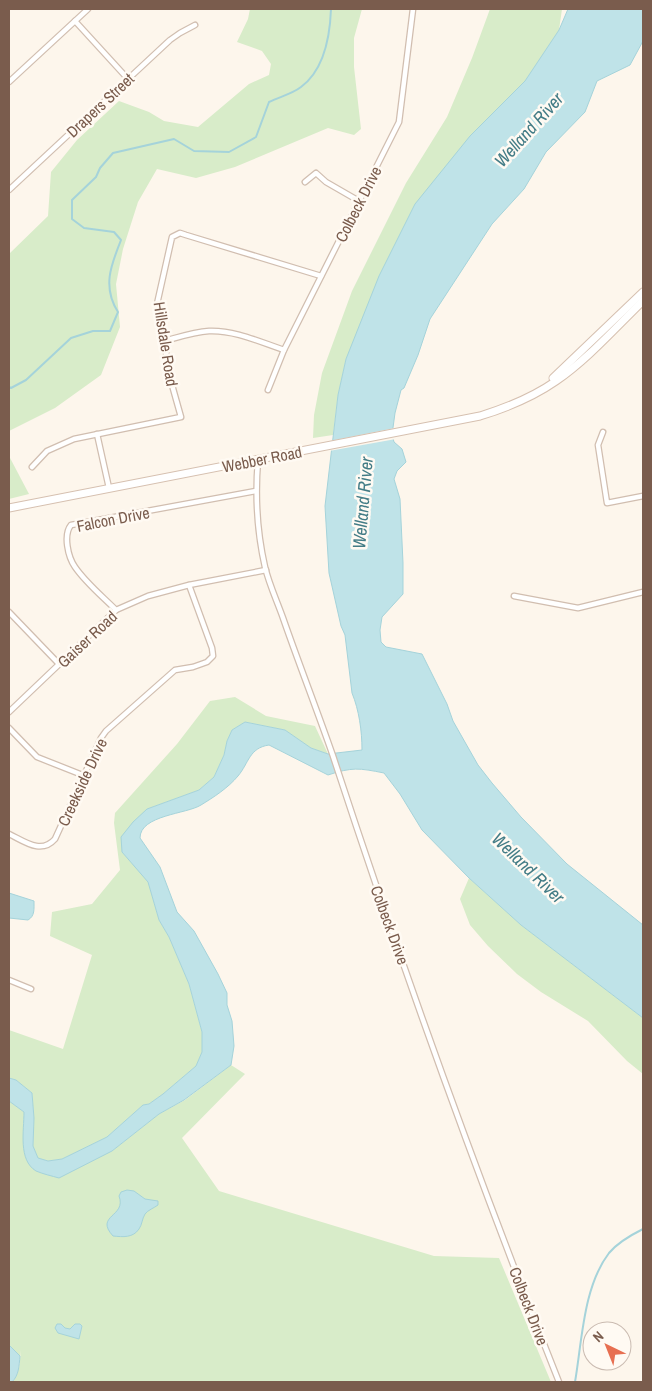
<svg xmlns="http://www.w3.org/2000/svg" width="652" height="1391" font-family="'Archivo Narrow',sans-serif">
<rect width="100%" height="100%" fill="#fdf6ec"/>
<g fill="#d8ecc9">
<polygon points="250,9 362,9 354,38 354,67 361,129 354,135 328,128 235,167 196,178 157,169 138,202 123,249 116,284 120,327 101,375 55,408 9,431 9,254 48,216 51,172 77,140 119,101 149,112 164,121 198,127 249,84 269,75 271,64 262,51 237,42 248,19"/>
<polygon points="490,9 562,9 559,30 525,81 470,136 346,359 338,395 333,435 313,438 314,415 322,373 352,291 406,183 447,117 472,58"/>
<polygon points="9,456 29,494 9,499"/>
<polygon points="235,697 266,716 315,726 328,754 311,748 285,730 245,722 232,730 227,741 224,755 214,777 199,790 147,809 122,852 148,881 159,920 169,937 189,984 202,1032 202,1052 196,1066 163,1094 149,1104 143,1105 107,1137 62,1159 48,1161 38,1158 33,1146 34,1118 32,1093 16,1080 9,1078 9,1030 63,1049 92,955 50,936 52,912 92,904 120,870 114,823 115,813 177,744 210,701"/>
<polygon points="469,878 521,925 643,1018 643,1074 627,1061 588,1021 541,992 517,974 488,946 470,925 460,899"/>
<polygon points="231,1065 245,1074 182,1138 219,1191 434,1256 499,1258 551,1382 13,1382 19,1368 21,1350 20,1356 9,1345 9,1101 24,1112 24,1146 36,1171 112,1151 159,1114 185,1100"/>
</g>
<g fill="#bfe3e8" stroke="#a5d3da">
<path d="M 568,9 L 643,9 L 643,41 L 630,65 L 597,81 L 585,112 L 546,152 L 524,189 L 492,224 L 430,319 L 418,355 L 404,388 L 401,390 L 395,413 L 392,435 L 394,442 L 402,449 L 406,462 L 397,471 L 394,479 L 400,499 L 403,563 L 403,594 L 382,617 L 380,630 L 381,642 L 386,647 L 422,654 L 447,704 L 453,721 L 478,765 L 492,783 L 521,817 L 567,864 L 643,925 L 643,1018 L 521,925 L 469,878 L 422,830 L 400,794 L 384,773 C 359,768 352,767 328,775 L 269,745 C 249,748 249,763 238,776 C 228,788 214,797 201,805 C 187,814 140,815 140,838 L 160,867 L 177,912 L 194,931 L 218,974 L 227,993 L 227,1005 L 232,1021 L 234,1046 L 231,1065 L 184,1100 L 159,1114 L 112,1151 L 59,1178 C 52,1176 43,1174 36,1171 C 18,1160 24,1131 24,1112 L 9,1101 L 9,1078 L 16,1080 L 32,1093 L 34,1118 L 33,1146 L 38,1158 L 48,1161 L 62,1159 L 107,1137 L 143,1105 L 149,1104 L 163,1094 L 196,1066 L 202,1052 L 202,1032 L 189,984 L 169,937 L 159,920 L 148,882 L 122,852 L 121,837 L 133,822 L 147,809 L 199,790 L 214,777 L 224,755 L 227,741 L 232,730 L 245,722 L 285,730 L 311,748 L 328,754 L 362,750 C 362,731 359,710 352,693 L 345,635 L 341,626 L 329,573 L 325,506 L 338,395 L 346,359 L 379,276 L 415,204 L 470,136 L 525,81 L 559,30 Z"/>
<path d="M 9,893 L 34,901 C 34,909 35,916 28,920 L 9,918 Z"/>
<path d="M 127,1190 L 134,1191 L 145,1199 L 158,1201 L 158,1205 C 154,1208 148,1210 145,1214 C 142,1219 142,1225 139,1229 C 133,1238 123,1237 113,1236 C 94,1215 127,1217 119,1196 L 121,1192 Z"/>
<polygon points="57,1324 61,1324 65,1328 70,1329 75,1324 80,1324 82,1326 79,1339 58,1333 55,1328"/>
<path d="M 9,1345 L 20,1356 C 19,1366 19,1375 12,1382 L 9,1382 Z"/>
</g>
<polygon fill="#fdf6ec" points="395,428 396,439 329,451 330,441"/>
<g fill="none" stroke-linecap="round" stroke-linejoin="round">
<g stroke="#a5d3da" stroke-width="2">
<path d="M 9,387 L 11,388 L 26,380 L 71,338 L 93,331 L 110,331 L 118,312 C 102,287 111,265 121,240 L 114,232 L 84,228 L 72,219 L 72,200 L 96,177 L 100,168 L 113,153 L 174,139 L 194,151 L 229,152 L 256,137 L 269,102 C 279,97 292,94 301,87 C 324,70 330,36 331,9"/>
<path d="M 575,1382 C 582,1342 583,1287 609,1253 C 618,1242 631,1235 643,1229"/>
</g>
<g stroke="#d1beb0" stroke-width="7">
<g id="minor">
<polyline points="75,21 128,79"/>
<polyline points="9,82 88,9"/>
<polyline points="305,182 316,173 326,182 359,201"/>
<polyline points="9,190 170,40 180,33 195,25"/>
<path d="M 164,341 C 179,337 194,332 209,331 C 235,330 260,342 284,350"/>
<polyline points="268,390 284,350 399,122 413,9"/>
<polyline points="603,432 598,445 607,503 643,496"/>
<polyline points="97,434 109,488"/>
<path d="M 258,460 C 255,496 257,532 265,567 C 269,584 277,601 283,618 C 299,664 317,710 333,756 C 402,967 477,1176 559,1382"/>
<polyline points="32,467 47,451 74,439 181,417 172,385 157,304 172,237 180,233 186,235 321,276"/>
<polyline points="514,596 578,608 643,592"/>
<path d="M 116,610 C 102,596 86,583 75,567 C 68,557 63,535 71,525 L 256,491"/>
<polyline points="9,612 59,664"/>
<polyline points="9,712 116,610 148,596 189,585 266,570"/>
<polyline points="9,728 37,757 85,776"/>
<path d="M 9,834 C 24,841 41,855 55,839 L 101,738 L 106,731 L 175,670 L 193,667 L 207,662 L 213,656 L 212,648 L 189,585"/>
<polyline points="9,980 31,989"/>
</g>
</g>
<g stroke="#d6c0b0" stroke-width="9">
<g id="secondary">
<polyline points="553,378 643,292"/>
<path d="M 9,508 L 480,416 C 506,408 533,397 556,381 C 588,359 615,328 643,301"/>
</g>
</g>
<use href="#minor" stroke="#fff" stroke-width="4.5"/>
<use href="#secondary" stroke="#fff" stroke-width="7"/>
</g>
<g text-anchor="middle" stroke-width="5" stroke-linejoin="round" paint-order="stroke">
<g font-size="16" fill="#7a5c4d" stroke="#fffaf3">
<text transform="translate(100 105) rotate(-43)" y="6">Drapers Street</text>
<text transform="translate(358 204) rotate(-63)" y="6">Colbeck Drive</text>
<text transform="translate(166 344) rotate(81)" y="6">Hillsdale Road</text>
<text transform="translate(262 459) rotate(-11)" y="6">Webber Road</text>
<text transform="translate(113 519) rotate(-11)" y="6">Falcon Drive</text>
<text transform="translate(87 639) rotate(-43)" y="6">Gaiser Road</text>
<text transform="translate(82 782) rotate(-65)" y="6">Creekside Drive</text>
<text transform="translate(390 925) rotate(70)" y="6">Colbeck Drive</text>
<text transform="translate(529 1306) rotate(69)" y="6">Colbeck Drive</text>
</g>
<g font-size="18" font-style="italic" fill="#437c86" stroke="#fffaf3">
<text transform="translate(529 130) rotate(-48)" y="6">Welland River</text>
<text transform="translate(363 503) rotate(-85)" y="6">Welland River</text>
<text transform="translate(528 868) rotate(44)" y="6">Welland River</text>
</g>
</g>
<rect width="652" height="1391" fill="none" stroke="#7a5c4d" stroke-width="20"/>
<g transform="translate(607 1346) rotate(317)"><circle r="24" fill="#fffaf3" stroke="#cabbb1"/>
<path d="M0-4L9 19L0 12L-9 19Z" fill="#e76f51"/>
<text y="-8" font-size="14" font-weight="bold" text-anchor="middle" fill="#7a5c4d">N</text>
</g>
</svg>
